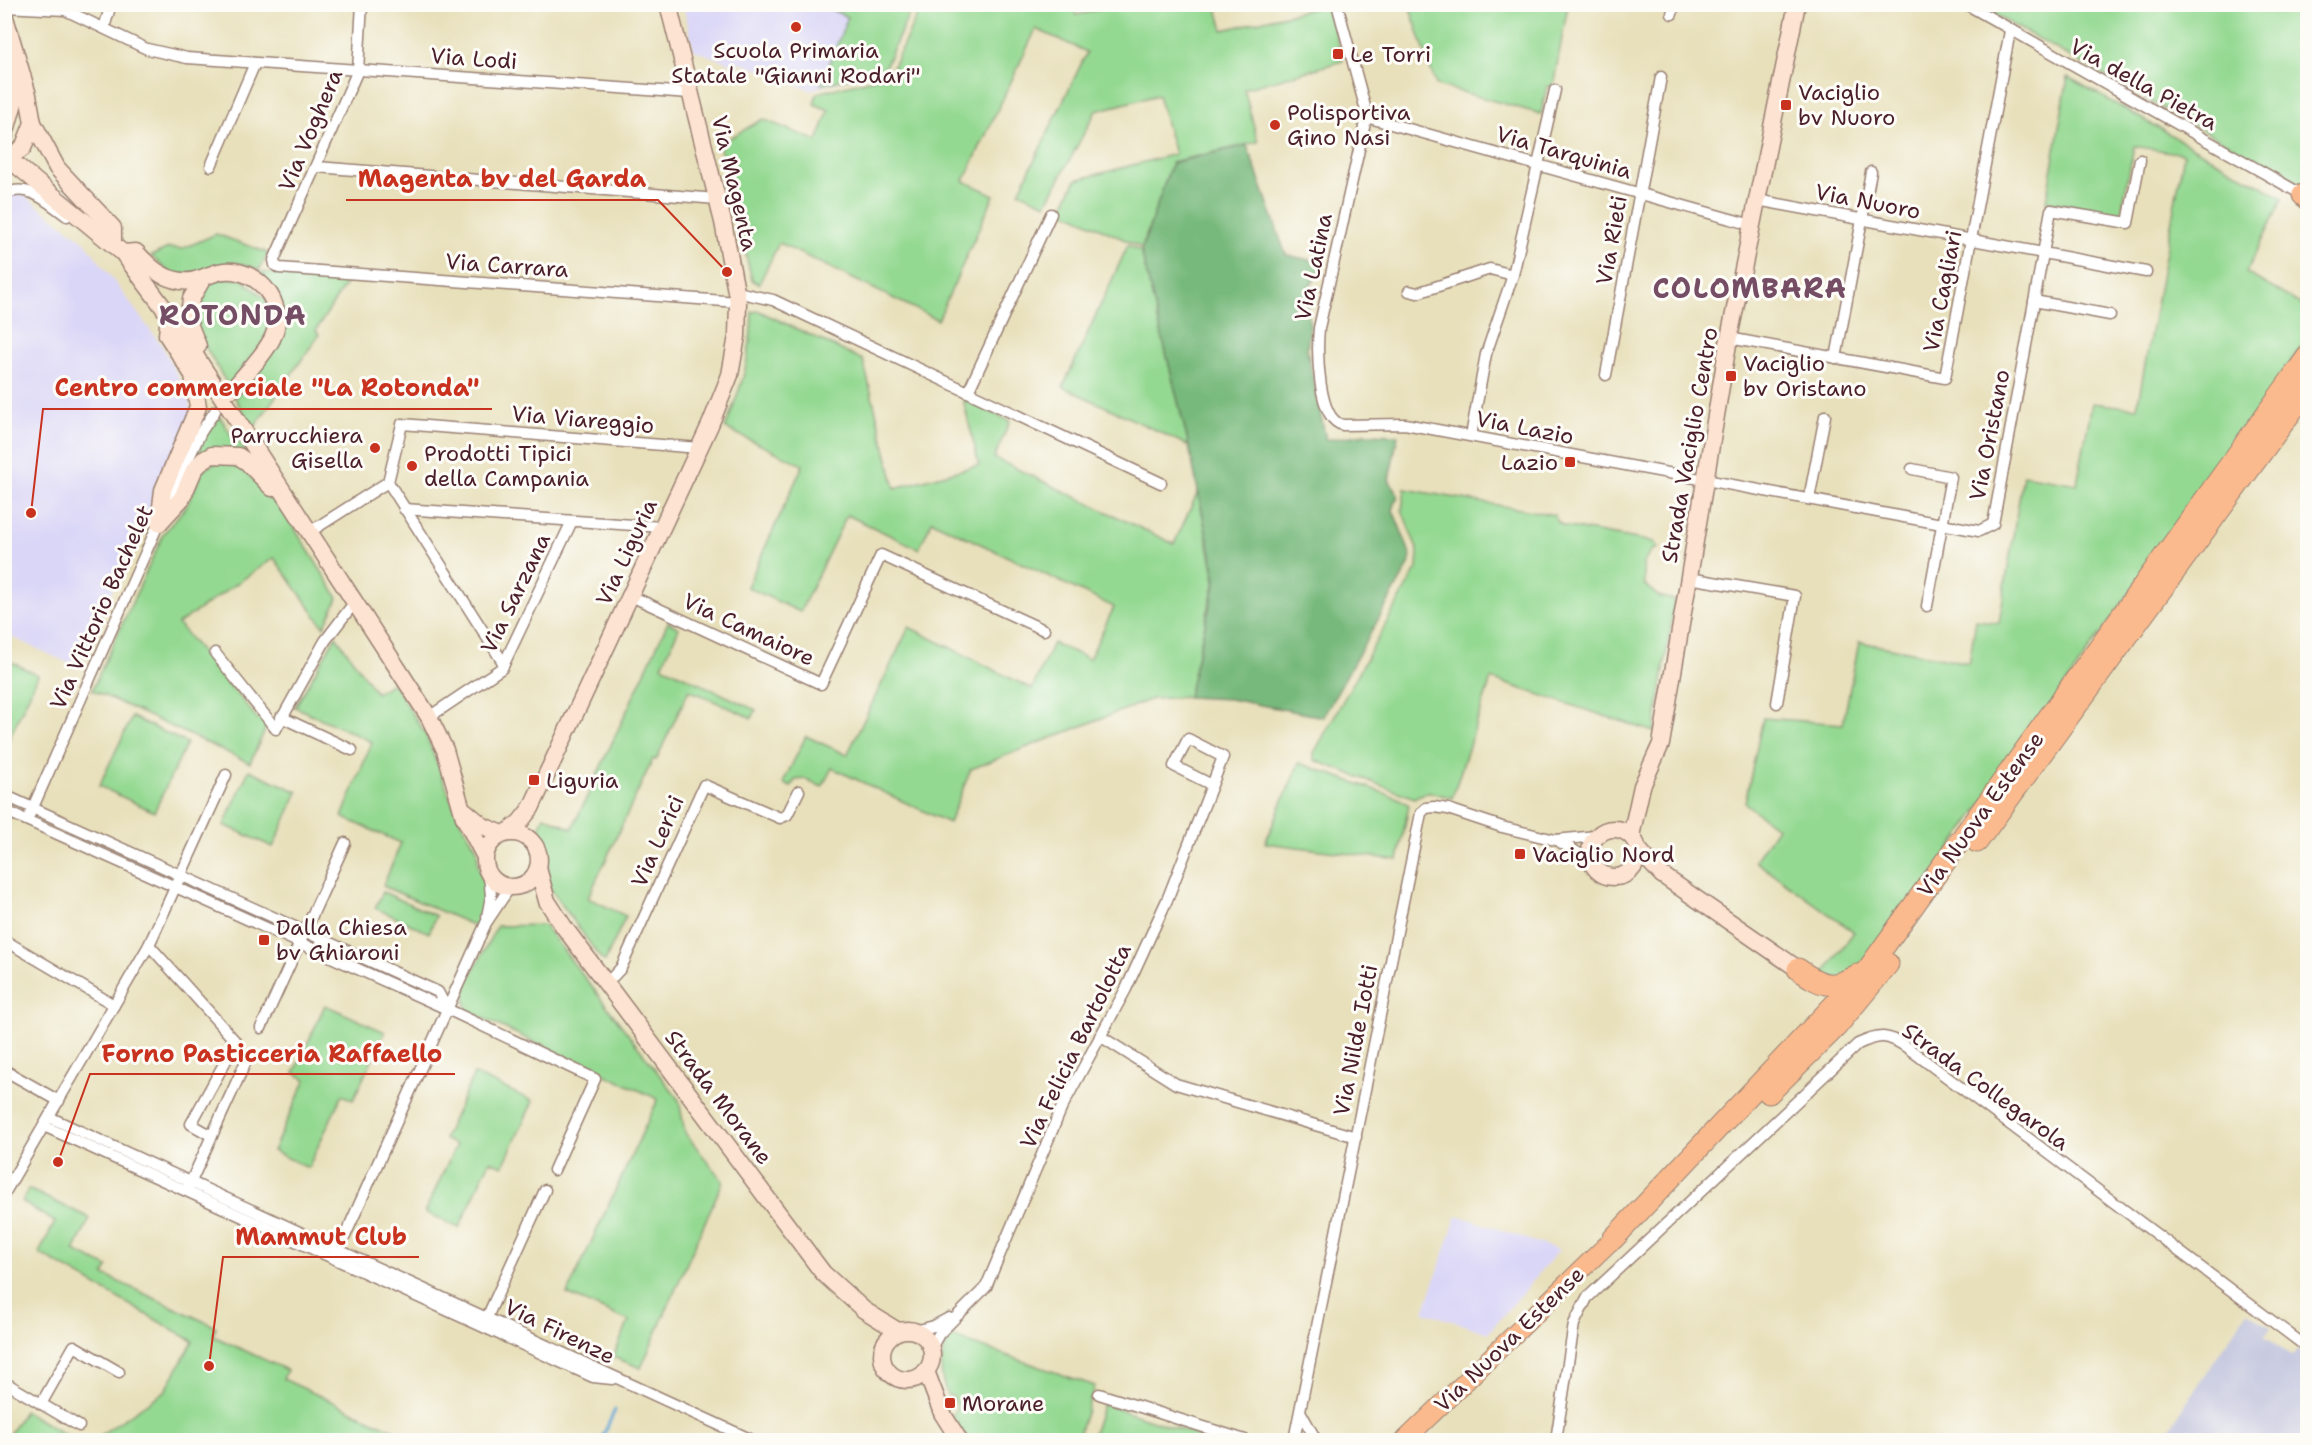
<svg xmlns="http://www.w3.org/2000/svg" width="2312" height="1445" font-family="'Shantell Sans',sans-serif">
<rect width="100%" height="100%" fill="#fdfcf7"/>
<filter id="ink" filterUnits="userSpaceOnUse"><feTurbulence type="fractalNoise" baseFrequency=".0167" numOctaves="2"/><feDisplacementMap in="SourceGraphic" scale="12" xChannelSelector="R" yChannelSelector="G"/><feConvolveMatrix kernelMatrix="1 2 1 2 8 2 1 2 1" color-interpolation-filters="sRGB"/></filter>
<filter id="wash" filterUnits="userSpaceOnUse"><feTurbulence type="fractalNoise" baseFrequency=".008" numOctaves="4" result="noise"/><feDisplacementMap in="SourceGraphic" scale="24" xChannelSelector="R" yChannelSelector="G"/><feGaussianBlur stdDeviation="1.35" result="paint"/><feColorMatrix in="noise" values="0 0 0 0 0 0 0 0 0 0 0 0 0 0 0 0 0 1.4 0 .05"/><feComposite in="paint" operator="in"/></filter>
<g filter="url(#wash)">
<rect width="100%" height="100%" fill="#e8e0bb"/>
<g fill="#dad6f7">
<polygon points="683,5 914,5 885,69 810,90 740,62 732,64 694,50"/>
<polygon points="4,180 85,242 162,346 189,397 191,418 77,667 5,634"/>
<polygon points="1457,1215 1559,1250 1488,1333 1424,1312"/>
</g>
<polygon fill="#c0c2dd" points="2247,1311 2271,1327 2265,1337 2292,1356 2297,1350 2307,1357 2307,1440 2162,1440"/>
<g fill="#94d992" stroke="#6f7c5e" stroke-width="1.5">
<polygon points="2003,4 2307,5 2307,75 2302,80 2307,86 2307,188 1993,14"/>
<polygon points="828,5 913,5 884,69 821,85 848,17 827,8"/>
<polygon points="922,5 1073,5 1076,15 1120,5 1216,5 1223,30 1328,5 1343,61 1244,89 1258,142 1172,162 1142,248 1061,210 1076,180 1175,154 1158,95 1096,111 1046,204 1019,192 1087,52 1036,29 964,181 994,195 938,320 779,243 759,284 752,280 719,144 763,119 817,141 829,110 814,104 817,93 889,75"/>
<polygon points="1409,5 1568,5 1553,87 1547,86 1541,114 1436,85"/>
<polygon points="2068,77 2283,198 2246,273 2307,308 2307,338 1871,963 1844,980 1823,974 1854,932 1755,861 1777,828 1745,803 1763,718 1843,724 1859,642 1969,663 1976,620 1999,623 2023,475 2077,484 2092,403 2137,408 2184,154 2134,146 2121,214 2046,201"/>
<path d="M 216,234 L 268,253 L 259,270 C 228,256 223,265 195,273 C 188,275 178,274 171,274 L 151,256 L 168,248 L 182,249 Z"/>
<polygon points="1128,245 1141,251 1189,446 1063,387"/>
<polygon points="258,272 349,279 316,330 319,335 253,429 235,398 279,340"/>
<polygon points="219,278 241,279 265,298 270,324 264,341 228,386 195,329 200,290"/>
<path d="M 759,311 L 863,360 L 895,488 L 979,465 L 963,399 L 1010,421 L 994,458 L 1174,544 L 1198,492 L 1215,580 L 1188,697 L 1152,699 L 971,769 L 949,823 L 832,768 L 822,787 L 806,779 L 795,780 L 791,787 L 783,783 L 806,736 L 847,755 L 909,627 L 1032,689 L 1053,643 L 1089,659 L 1114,607 L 932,521 L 919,549 L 847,515 L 800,612 L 747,587 L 803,465 L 725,428 C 742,385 751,359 752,312 Z"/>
<polygon points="220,417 232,436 234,434 255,464 242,454 191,468 207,432"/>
<polygon points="219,461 239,465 284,511 338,598 324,627 274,558 178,624 257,718 268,723 250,763 92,690 164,533 187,505 203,470"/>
<path d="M 1405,489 L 1555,515 L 1557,521 L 1563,526 L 1654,542 L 1658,548 L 1651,551 L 1643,564 L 1645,585 L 1658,596 L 1675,600 L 1654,732 L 1491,679 L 1452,798 C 1438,794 1428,789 1414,798 L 1314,760 L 1314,753 L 1417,568 L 1418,551 L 1402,510 Z"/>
<path d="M 668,622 L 679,628 L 662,666 L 756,710 L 752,718 L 689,690 L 656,760 L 653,759 L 588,898 L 626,916 L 605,961 L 601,959 L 550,888 C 543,865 556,856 539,829 L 544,816 L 572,829 Z"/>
<polygon points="336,636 376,693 393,683 426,735 457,815 477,849 478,866 486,884 487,906 477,927 383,886 401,843 342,817 372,742 295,707"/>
<polygon points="5,659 38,675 5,748 4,748"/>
<polygon points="132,717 187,743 154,812 99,786"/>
<polygon points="1299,763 1398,798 1409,805 1398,860 1265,843"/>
<polygon points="249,770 298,792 273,847 224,825"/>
<polygon points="383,892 436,916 429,933 375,908"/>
<polygon points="544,925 679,1100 685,1133 723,1181 641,1368 613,1357 629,1321 567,1294 658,1099 467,1011 464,989 497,926"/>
<polygon points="325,1005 385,1032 353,1100 342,1095 308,1168 273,1151 306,1079 294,1073"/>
<polygon points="474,1074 533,1101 503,1166 490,1161 459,1228 425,1212 456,1145 444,1139"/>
<polygon points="28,1189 90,1218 74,1251 108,1267 104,1275 216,1327 213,1336 287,1370 283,1379 415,1440 99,1440 102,1434 165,1391 193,1341 39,1253 55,1222 22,1202"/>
<path d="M 950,1336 L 1095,1386 L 1077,1440 L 967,1440 L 952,1414 L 957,1408 L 953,1397 L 947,1395 C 939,1374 939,1357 950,1336 Z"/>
<polygon points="1103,1404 1211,1440 1091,1440"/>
<polygon points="24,1411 75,1440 6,1440"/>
</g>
<polygon fill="#77b97c" stroke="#606c54" stroke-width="1.5" points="1247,145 1286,255 1324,263 1311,285 1307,305 1310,327 1307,349 1326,440 1365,434 1398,435 1389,480 1398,495 1393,510 1411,556 1409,565 1323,717 1230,699 1188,697 1216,580 1189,446 1141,251 1172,163"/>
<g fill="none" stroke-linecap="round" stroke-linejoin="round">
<polyline stroke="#5da4d3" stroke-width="3" points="601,1440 615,1410"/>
</g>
</g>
<g filter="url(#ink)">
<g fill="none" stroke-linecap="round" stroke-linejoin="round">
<g stroke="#998073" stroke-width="13">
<g id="street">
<polyline points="362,4 358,70 274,260 275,265 279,268 738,302"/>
<path d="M 1337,4 L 1367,114 L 1319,328 C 1317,350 1317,420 1343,425 L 1405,424 L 1979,531 L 1993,524 L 2051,210 L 2128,223 L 2140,160"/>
<polyline points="1966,4 2303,195"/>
<polyline points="4,7 65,10 147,49 187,58 690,93"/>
<polyline points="1672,14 1674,4"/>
<polyline points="104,28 111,4"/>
<polyline points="1366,117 1752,225"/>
<polyline points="211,166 255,63"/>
<polyline points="317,167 717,199"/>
<path d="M 4,195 C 28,181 48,203 67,216"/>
<polyline points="1757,200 2146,272"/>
<polyline points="1409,291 1417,293 1490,269 1513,275"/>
<polyline points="737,292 773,300 1161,483"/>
<polyline points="2034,301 2110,315"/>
<polyline points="1729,338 1945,378 2010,31"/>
<polyline points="1836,358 1871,172"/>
<polyline points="1606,375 1661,77"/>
<polyline points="968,392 1051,214"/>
<polyline points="1471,436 1486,354 1513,275 1555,90"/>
<polyline points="1912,469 1951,477 1927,606"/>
<polyline points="388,482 504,664"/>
<polyline points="1809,499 1825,416"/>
<polyline points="404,509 662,527"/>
<polyline points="308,533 388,482 402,424 699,448"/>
<polyline points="1689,578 1795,596 1777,703"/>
<polyline points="631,596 821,684 881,555 1044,630"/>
<polyline points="215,653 276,729 325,641 354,603"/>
<polyline points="281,717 352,750"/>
<polyline points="429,717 502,668 572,521"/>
<polyline points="4,795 438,992 447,1009"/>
<polyline points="4,810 447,1009 595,1079 554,1170"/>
<polyline points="30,814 172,493 201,432 215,411"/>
<polyline points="1558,841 1592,861"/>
<polyline points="487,917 491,896 489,875"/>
<polyline points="4,940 114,1005"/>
<polyline points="149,945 236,1042 191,1124 212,1136"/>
<polyline points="607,983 621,968 704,785 780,818 787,815 799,791"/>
<polyline points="261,1028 345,843"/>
<polyline points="1100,1036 1176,1084 1356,1137"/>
<polyline points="4,1070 59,1101"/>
<polyline points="49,1117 752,1440"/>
<polyline points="44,1126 593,1377 612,1379"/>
<polyline points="188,1188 248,1057"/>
<polyline points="4,1194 149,945 226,775"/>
<polyline points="336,1256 486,923 510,887"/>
<polyline points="484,1324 545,1190"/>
<polyline points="915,1331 934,1326 949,1318"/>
<polyline points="931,1348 939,1334 986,1287 1062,1107 1126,989 1167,900 1223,757 1188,739 1174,766 1212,785"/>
<polyline points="4,1382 79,1426"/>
<polyline points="1099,1394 1245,1440"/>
<polyline points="41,1404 74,1346 119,1372"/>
<polyline points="1301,1413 1316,1440"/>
<polyline points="1294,1440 1421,813 1426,808 1434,807 1448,809 1502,827 1555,840 1597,836"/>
<path d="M 1556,1440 L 1574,1324 L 1587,1298 L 1858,1044 C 1880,1034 1887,1034 1908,1048 L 2308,1348"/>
</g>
</g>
<g stroke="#998073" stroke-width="19">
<g id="secondary">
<polyline points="4,14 28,95 33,123 23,148 8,158"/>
<polyline points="33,123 57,168 113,228 113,243"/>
<polyline points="4,138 15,99 16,69"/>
<polyline points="4,155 123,253 169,315 429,717 445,750 464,817 484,855"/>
<path d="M 123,253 L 136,252 C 149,266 160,278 181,281 C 200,284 214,268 233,271 C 265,275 287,309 272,339 C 263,357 245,374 233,389"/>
<polyline points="198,346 188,321 191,299 202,280"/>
<polyline points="159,523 163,490 198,407 193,375 167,335 169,315"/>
<polyline points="159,523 182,498 194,470 203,460 212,455 238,456 247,462 272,488"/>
<polyline points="465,811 483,826 503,834"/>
<circle cx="1614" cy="853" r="24"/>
<polyline points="508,832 520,822 531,808 710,425 730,375 737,336 738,302 723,222 668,4"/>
<circle cx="512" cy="860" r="27"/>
<polyline points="1631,836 1642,786 1661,744 1729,338 1797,4"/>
<polyline points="1637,848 1662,875 1798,969"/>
<polyline points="538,868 547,901 564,927 823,1273 864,1310 898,1331"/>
<circle cx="907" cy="1355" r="25"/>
<polyline points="926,1371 942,1413 959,1440"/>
</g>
</g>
<g stroke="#998073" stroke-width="20">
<polyline id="primary" points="1405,1440 1613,1239"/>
</g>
<g stroke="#998073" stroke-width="23">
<g id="highway">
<polyline points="2303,195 2308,199"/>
<polyline points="1977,842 2308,389"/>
<path d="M 1798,969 C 1822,986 1831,990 1857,975"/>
<polyline points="1769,1093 1837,1026 1888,964"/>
<polyline points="1613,1239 1868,969 2308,356"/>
</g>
</g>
<use href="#street" stroke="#fff" stroke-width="10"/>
<use href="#secondary" stroke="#fde3d1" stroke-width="16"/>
<use href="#primary" stroke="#fbba8d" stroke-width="18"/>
<use href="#highway" stroke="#fbba8d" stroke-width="21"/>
</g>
</g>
<g fill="#c8321e" stroke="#fdfcf7" stroke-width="2">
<circle cx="796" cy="27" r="6"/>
<rect x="1332" y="48" width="12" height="12" rx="3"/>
<rect x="1780" y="99" width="12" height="12" rx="3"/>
<circle cx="1275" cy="125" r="6"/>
<rect x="1725" y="370" width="12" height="12" rx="3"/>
<circle cx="375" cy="448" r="6"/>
<rect x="1564" y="456" width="12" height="12" rx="3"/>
<circle cx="412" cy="466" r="6"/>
<rect x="528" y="774" width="12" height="12" rx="3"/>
<rect x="1514" y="848" width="12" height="12" rx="3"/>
<rect x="258" y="934" width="12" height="12" rx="3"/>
<rect x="944" y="1397" width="12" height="12" rx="3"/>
</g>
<g text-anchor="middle" stroke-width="6" stroke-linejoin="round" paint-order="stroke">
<g font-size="22" fill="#4a1f2b" stroke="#fdfcf7" text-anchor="start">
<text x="796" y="58" text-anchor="middle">Scuola Primaria<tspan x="796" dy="25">Statale "Gianni Rodari"</tspan></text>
<text x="1350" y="62">Le Torri</text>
<text x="1798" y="100">Vaciglio<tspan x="1798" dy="25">bv Nuoro</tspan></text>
<text x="1287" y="120">Polisportiva<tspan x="1287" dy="25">Gino Nasi</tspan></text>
<text x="1743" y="371">Vaciglio<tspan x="1743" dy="25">bv Oristano</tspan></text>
<text x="363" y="443" text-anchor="end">Parrucchiera<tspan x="363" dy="25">Gisella</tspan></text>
<text x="424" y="461">Prodotti Tipici<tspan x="424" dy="25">della Campania</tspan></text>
<text x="1558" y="470" text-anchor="end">Lazio</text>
<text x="546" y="788">Liguria</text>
<text x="1532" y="862">Vaciglio Nord</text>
<text x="276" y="935">Dalla Chiesa<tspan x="276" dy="25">bv Ghiaroni</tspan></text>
<text x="962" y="1411">Morane</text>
</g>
<g font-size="22" fill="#4a1f2b" stroke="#fdfcf7">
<text transform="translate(474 58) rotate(4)" y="8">Via Lodi</text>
<text transform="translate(2144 84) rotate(29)" y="8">Via della Pietra</text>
<text transform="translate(310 130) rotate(-67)" y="8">Via Voghera</text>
<text transform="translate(1564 152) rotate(16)" y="8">Via Tarquinia</text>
<text transform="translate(735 183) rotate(77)" y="8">Via Magenta</text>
<text transform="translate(1868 201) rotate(11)" y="8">Via Nuoro</text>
<text transform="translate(1611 240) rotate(-80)" y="8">Via Rieti</text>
<text transform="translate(507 265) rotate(4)" y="8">Via Carrara</text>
<text transform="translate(1313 267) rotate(-78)" y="8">Via Latina</text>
<text transform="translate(1942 291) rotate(-79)" y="8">Via Cagliari</text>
<text transform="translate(583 419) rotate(5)" y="8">Via Viareggio</text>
<text transform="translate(1525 427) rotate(11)" y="8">Via Lazio</text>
<text transform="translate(1989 435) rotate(-79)" y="8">Via Oristano</text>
<text transform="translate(1689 445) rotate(-80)" y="8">Strada Vaciglio Centro</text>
<text transform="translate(626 552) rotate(-65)" y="8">Via Liguria</text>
<text transform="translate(515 593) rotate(-64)" y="8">Via Sarzana</text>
<text transform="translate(101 607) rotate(-66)" y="8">Via Vittorio Bachelet</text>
<text transform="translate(749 629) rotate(25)" y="8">Via Camaiore</text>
<text transform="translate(1980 814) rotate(-54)" y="8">Via Nuova Estense</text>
<text transform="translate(657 841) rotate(-66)" y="8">Via Lerici</text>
<text transform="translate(1355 1040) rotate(-79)" y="8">Via Nilde Iotti</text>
<text transform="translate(1075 1046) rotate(-64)" y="8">Via Felicia Bartolotta</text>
<text transform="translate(1986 1086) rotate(36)" y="8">Strada Collegarola</text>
<text transform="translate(719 1097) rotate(53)" y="8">Strada Morane</text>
<text transform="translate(560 1331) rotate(26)" y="8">Via Firenze</text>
<text transform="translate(1509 1339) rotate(-44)" y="8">Via Nuova Estense</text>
</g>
<g font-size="28" font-weight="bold" letter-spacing="1.5" fill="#754e65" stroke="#fdfcf7">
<text x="1750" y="298">COLOMBARA</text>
<text x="233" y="325">ROTONDA</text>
</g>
</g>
<path fill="none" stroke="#c8321e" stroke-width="2" d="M727 272L658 200H346M31 513L43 409H492M58 1162L90 1074H455M209 1366L223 1257H419"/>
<g fill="#c8321e" stroke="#fdfcf7" stroke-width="2">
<circle cx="727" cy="272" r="6"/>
<circle cx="31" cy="513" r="6"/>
<circle cx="58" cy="1162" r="6"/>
<circle cx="209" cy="1366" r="6"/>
</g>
<g font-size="24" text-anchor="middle" font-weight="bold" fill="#c8321e" stroke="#fdfcf7" stroke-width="6" stroke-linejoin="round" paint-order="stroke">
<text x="502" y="187">Magenta bv del Garda</text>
<text x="267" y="396">Centro commerciale "La Rotonda"</text>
<text x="272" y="1062">Forno Pasticceria Raffaello</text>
<text x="321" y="1245">Mammut Club</text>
</g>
<rect width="2312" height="1445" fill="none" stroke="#fdfcf7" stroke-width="24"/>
</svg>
